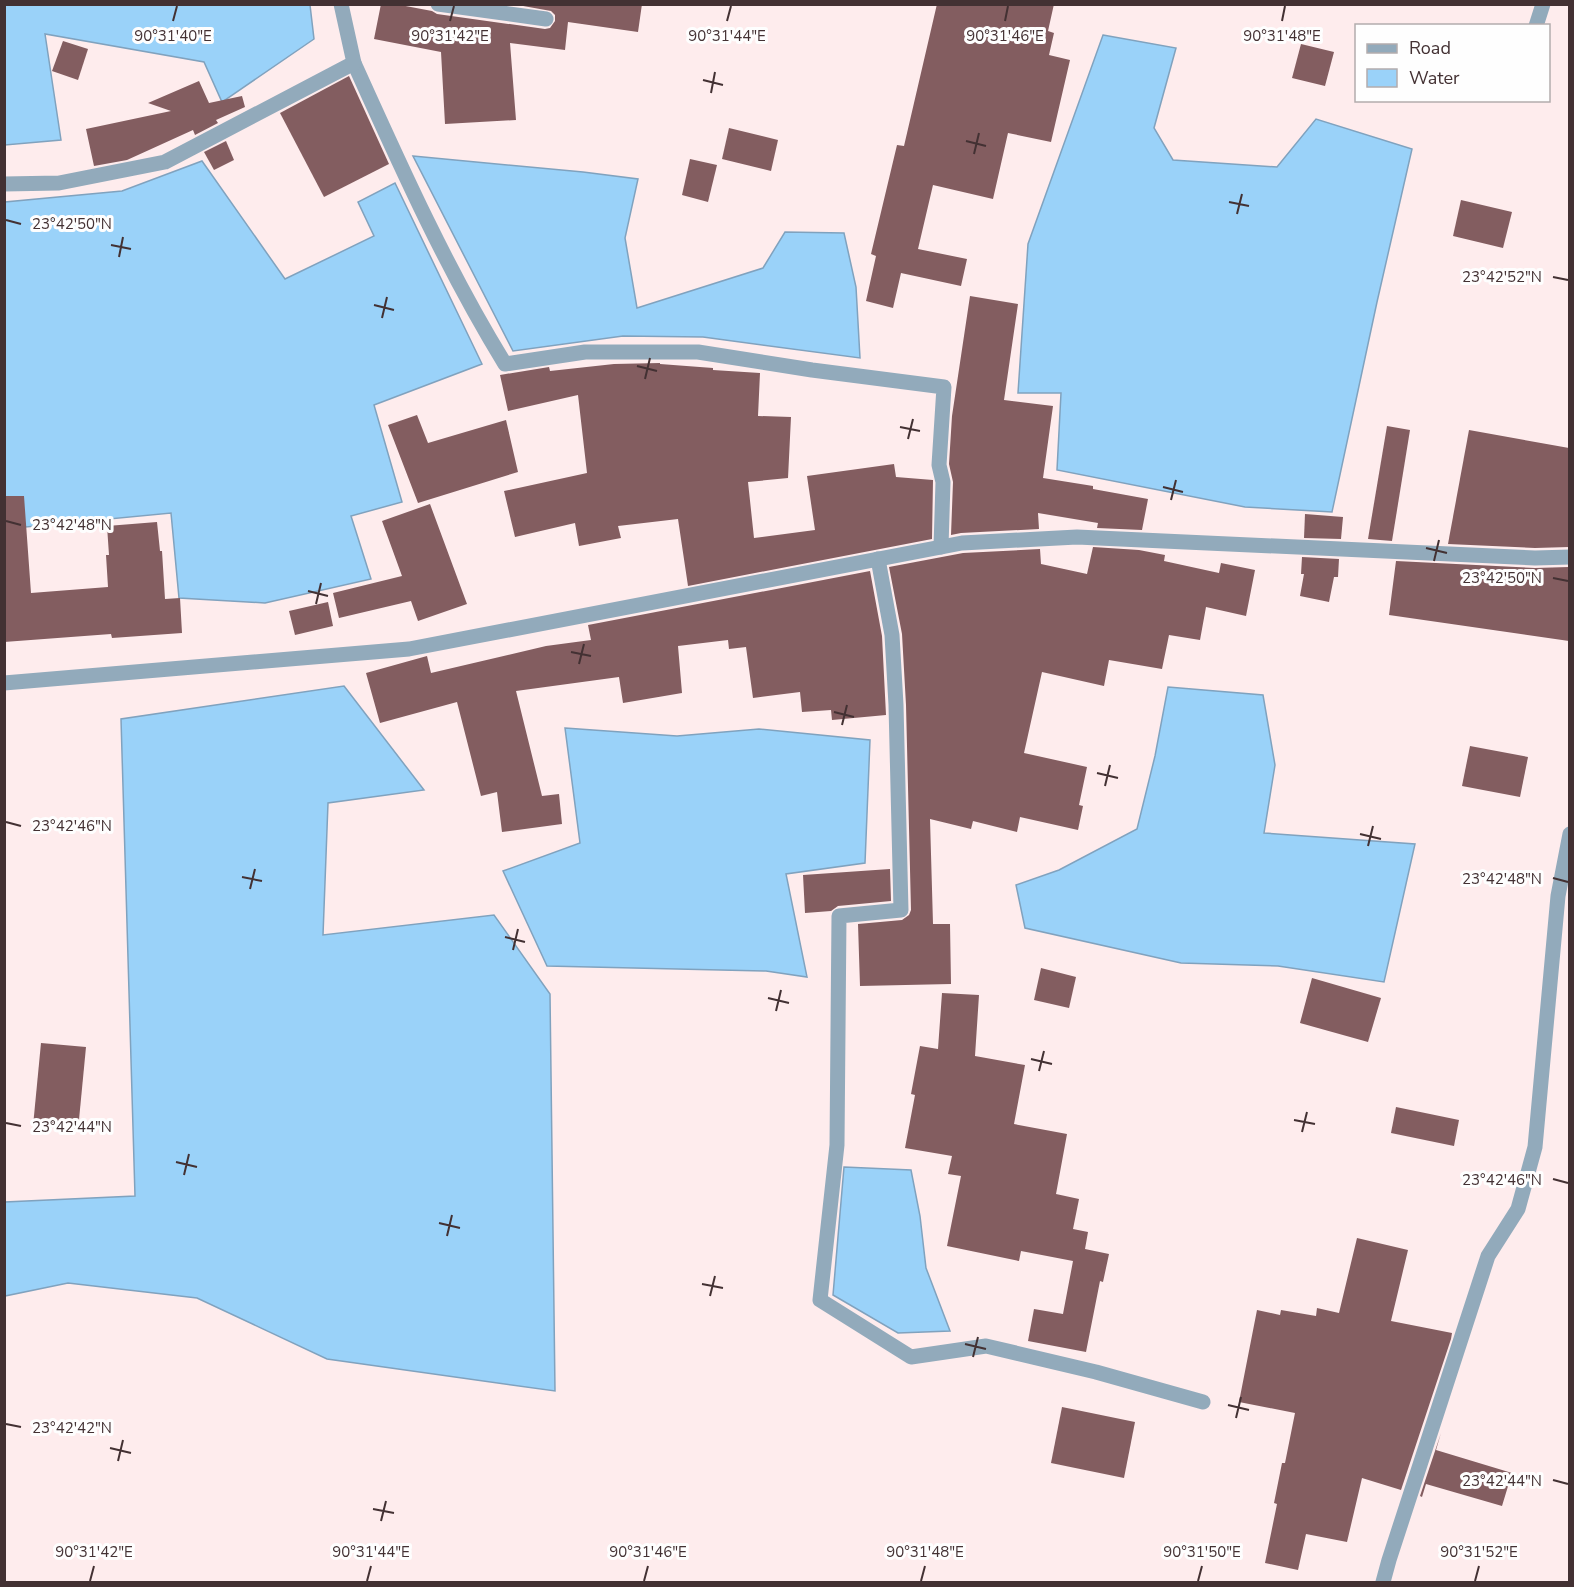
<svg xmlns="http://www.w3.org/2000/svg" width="1574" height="1587" font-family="'Nunito Sans',sans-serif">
<rect width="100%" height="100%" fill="#feeced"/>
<g fill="#9ad2f9" stroke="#80a2be" stroke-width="1.5">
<polygon points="5,5 310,5 314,39 222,102 204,62 45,34 61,140 5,145"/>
<polygon points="1103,35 1176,48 1154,128 1173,160 1277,167 1316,119 1412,149 1377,302 1332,512 1245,507 1057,470 1061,393 1018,393 1028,244"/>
<polygon points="413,156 583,172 638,179 625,238 637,308 763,268 785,232 844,233 856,287 860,358 703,337 623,336 513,351"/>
<polygon points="202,161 285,279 374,236 358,202 395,183 482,364 374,405 402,502 351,516 371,579 265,603 179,598 171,513 5,529 5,202 122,191"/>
<polygon points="344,686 424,790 328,803 323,935 494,915 550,994 555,1391 327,1359 197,1298 68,1283 5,1296 5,1202 135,1196 121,719"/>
<polygon points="1168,687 1263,695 1275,765 1264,833 1415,844 1384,982 1278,966 1181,963 1025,928 1016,885 1059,870 1137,829 1155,756"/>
<polygon points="565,728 677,736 759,729 870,740 865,863 786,874 807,977 766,971 547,966 503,871 580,843"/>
<polygon points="844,1167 911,1170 920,1216 926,1268 950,1331 898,1333 833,1295"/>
</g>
<g fill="#835d60">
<polygon points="381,4 395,4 432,11 437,14 545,29 550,28 555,21 555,15 551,11 512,4 642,4 638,32 568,22 565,50 510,43 516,120 445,124 441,52 374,39"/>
<polygon points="937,4 1054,4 1048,31 1054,33 1049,55 1070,60 1051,142 1008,133 993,199 933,185 918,249 967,259 961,286 901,273 893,308 866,301 876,256 871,254 897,145 904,146"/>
<polygon points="63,41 88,49 78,80 52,71"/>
<polygon points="1301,44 1334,52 1325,86 1292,78"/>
<polygon points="349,76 389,164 324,197 280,113"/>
<polygon points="199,81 209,103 242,96 245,107 216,120 218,123 195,135 193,130 127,160 94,166 86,129 171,111 148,103"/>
<polygon points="729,128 778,140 771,171 722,159"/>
<polygon points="226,141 234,160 214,170 204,152"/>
<polygon points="690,159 717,165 708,202 682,195"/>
<polygon points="1461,200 1512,212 1503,248 1453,236"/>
<polygon points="970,296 1018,304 1004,400 1053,406 1043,478 1093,486 1093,489 1148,499 1142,530 1097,528 1098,523 1038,513 1039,529 961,533 951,535 953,482 949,464 952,416"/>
<polygon points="660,363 660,364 713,368 713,370 760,373 758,416 791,417 788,478 748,482 754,538 815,530 807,476 894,464 896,477 933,480 932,539 688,586 678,519 618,526 621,538 579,546 575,523 515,537 504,491 587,473 578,395 508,411 500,375 549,367 550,371 614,364"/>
<polygon points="417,415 428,443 506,420 518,472 418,503 388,425"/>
<polygon points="1387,426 1410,430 1392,541 1368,539"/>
<polygon points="1469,430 1569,448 1569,547 1535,548 1448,544"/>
<polygon points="4,496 24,496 31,593 108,587 106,555 109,555 107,526 157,522 160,551 162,551 165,599 180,598 182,633 112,638 111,634 4,642"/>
<polygon points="430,504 467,604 418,621 411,601 339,618 333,593 402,576 382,521"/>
<polygon points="1305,514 1343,517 1341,539 1304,538"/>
<polygon points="1093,547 1139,550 1165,555 1164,561 1219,573 1221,563 1255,570 1246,616 1206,607 1200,640 1169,635 1162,669 1109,660 1104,686 1042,672 1024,753 1087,767 1079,805 1083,806 1078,830 1020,817 1017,832 973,821 971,829 930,819 933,924 950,924 951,984 860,986 858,924 902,920 909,915 911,910 906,705 902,634 889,567 963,553 1040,549 1041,564 1087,574"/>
<polygon points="1302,557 1339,559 1338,577 1334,577 1329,602 1300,596 1304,574 1301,574"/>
<polygon points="1396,561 1535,568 1569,567 1569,641 1389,615"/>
<polygon points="870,571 882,636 886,715 832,720 831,710 802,712 800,692 753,698 746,647 729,649 728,640 678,646 682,693 623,703 619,677 516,691 542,796 559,794 562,824 502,832 497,792 481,796 457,702 380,723 366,673 427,656 431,673 546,646 591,640 588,625"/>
<polygon points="328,602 333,626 295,635 289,611"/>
<polygon points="1470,746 1528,757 1520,797 1462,786"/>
<polygon points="890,869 891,901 838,906 831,911 805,913 803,875"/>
<polygon points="1041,968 1076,977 1069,1008 1034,1000"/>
<polygon points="1312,978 1381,998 1368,1042 1300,1023"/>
<polygon points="942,993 979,995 975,1056 1025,1065 1014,1124 1067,1134 1056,1194 1079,1199 1073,1229 1088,1232 1085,1249 1109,1254 1103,1282 1100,1281 1086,1352 1028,1341 1034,1309 1063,1314 1073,1261 1021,1251 1019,1261 947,1246 961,1176 948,1174 952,1156 905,1148 915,1095 911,1094 920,1046 938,1049"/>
<polygon points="41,1043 86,1047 78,1130 33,1126"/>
<polygon points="1396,1107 1459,1120 1454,1146 1391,1133"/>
<polygon points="1357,1238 1408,1250 1391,1321 1452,1333 1451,1339 1401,1490 1362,1478 1347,1542 1306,1534 1298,1570 1265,1563 1277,1504 1274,1503 1282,1463 1285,1463 1295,1413 1239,1402 1257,1310 1280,1315 1281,1310 1316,1316 1317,1308 1339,1313"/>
<polygon points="1062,1407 1135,1422 1124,1478 1051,1463"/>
<polygon points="1441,1433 1436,1450 1512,1473 1502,1506 1426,1484 1422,1497 1420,1496"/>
</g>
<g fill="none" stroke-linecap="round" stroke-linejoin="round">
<g stroke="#92aabb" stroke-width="15">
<polyline points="438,4 546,19"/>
<polyline points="1536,26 1543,4"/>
<path d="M 354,63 C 400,165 446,268 505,364 L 585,352 L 698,352 L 812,370 L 944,387 L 939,465 L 943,482 L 941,547"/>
<polyline points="4,184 59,183 165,162 354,63 341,4"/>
<polyline points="878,559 892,635 896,705 901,910 839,916 837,1145 820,1300 911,1357 986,1346 1096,1372 1203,1402"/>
<polyline points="4,683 409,649 962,543 1077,537 1535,558 1570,557"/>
<polyline points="1383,1582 1389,1560 1488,1256 1518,1209 1535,1147 1558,896 1570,834"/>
</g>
</g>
<path fill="none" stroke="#433133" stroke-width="2" d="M 173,21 L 177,6M 450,21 L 454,6M 727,21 L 731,6M 1005,21 L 1008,6M 1282,21 L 1285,6M 703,80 L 723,85M 711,93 L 715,72M 966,141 L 986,146M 974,154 L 979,133M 1229,202 L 1249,206M 1237,214 L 1242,194M 6,220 L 21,224M 111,245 L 131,249M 119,257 L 123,237M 1553,277 L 1568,280M 374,305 L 394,310M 382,318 L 387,297M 637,366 L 657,371M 645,379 L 650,358M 900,427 L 920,431M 908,439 L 913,419M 1163,487 L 1183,492M 1171,500 L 1176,480M 6,521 L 21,525M 1426,548 L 1447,553M 1434,561 L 1439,540M 1553,578 L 1568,581M 308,591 L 328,596M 316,604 L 321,583M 571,652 L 591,656M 579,664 L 584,644M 834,712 L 854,717M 842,725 L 847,705M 1097,773 L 1118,778M 1105,786 L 1110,765M 6,822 L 21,826M 1360,834 L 1381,839M 1368,846 L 1373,826M 242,877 L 262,881M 1553,878 L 1568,882M 250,889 L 255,869M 505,937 L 525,942M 513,950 L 518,929M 768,998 L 789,1003M 776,1011 L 781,990M 1031,1059 L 1052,1064M 1039,1071 L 1044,1051M 1294,1120 L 1315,1124M 6,1123 L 21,1126M 1302,1132 L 1307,1112M 176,1162 L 197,1167M 184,1175 L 189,1154M 1553,1179 L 1568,1183M 439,1223 L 460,1228M 447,1236 L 452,1215M 702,1284 L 723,1288M 710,1296 L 715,1276M 965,1344 L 986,1349M 973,1357 L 978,1337M 1228,1405 L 1249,1410M 1236,1418 L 1241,1397M 6,1424 L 21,1427M 110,1448 L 131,1453M 118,1461 L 123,1440M 1553,1480 L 1568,1484M 373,1509 L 394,1513M 381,1521 L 386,1501M 90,1581 L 94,1566M 367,1581 L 371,1566M 644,1581 L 648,1566M 921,1581 L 925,1566M 1198,1581 L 1202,1566M 1475,1581 L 1479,1566"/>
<g font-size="15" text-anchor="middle" fill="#433133" stroke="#fefefe" stroke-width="6" stroke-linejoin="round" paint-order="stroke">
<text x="173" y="41">90°31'40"E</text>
<text x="450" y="41">90°31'42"E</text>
<text x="727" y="41">90°31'44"E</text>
<text x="1005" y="41">90°31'46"E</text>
<text x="1282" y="41">90°31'48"E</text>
<text x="72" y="229">23°42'50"N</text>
<text x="1502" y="282">23°42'52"N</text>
<text x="72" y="530">23°42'48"N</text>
<text x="1502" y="583">23°42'50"N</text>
<text x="72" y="831">23°42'46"N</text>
<text x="1502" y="884">23°42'48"N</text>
<text x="72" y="1132">23°42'44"N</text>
<text x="1502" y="1185">23°42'46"N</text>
<text x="72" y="1433">23°42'42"N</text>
<text x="1502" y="1486">23°42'44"N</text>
<text x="94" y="1557">90°31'42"E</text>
<text x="371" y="1557">90°31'44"E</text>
<text x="648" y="1557">90°31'46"E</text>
<text x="925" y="1557">90°31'48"E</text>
<text x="1202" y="1557">90°31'50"E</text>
<text x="1479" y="1557">90°31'52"E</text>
</g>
<rect width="1574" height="1587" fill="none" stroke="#433133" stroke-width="12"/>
<rect x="1355" y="24" width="195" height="78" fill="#fefefe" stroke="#b3acad" stroke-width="1.5"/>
<rect x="1367" y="44" width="30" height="9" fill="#92aabb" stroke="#b3acad" stroke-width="1.5"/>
<text x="1409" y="54" font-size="18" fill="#433133">Road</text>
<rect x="1367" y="69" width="30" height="18" fill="#9ad2f9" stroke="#b3acad" stroke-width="1.5"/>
<text x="1409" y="84" font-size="18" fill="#433133">Water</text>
</svg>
